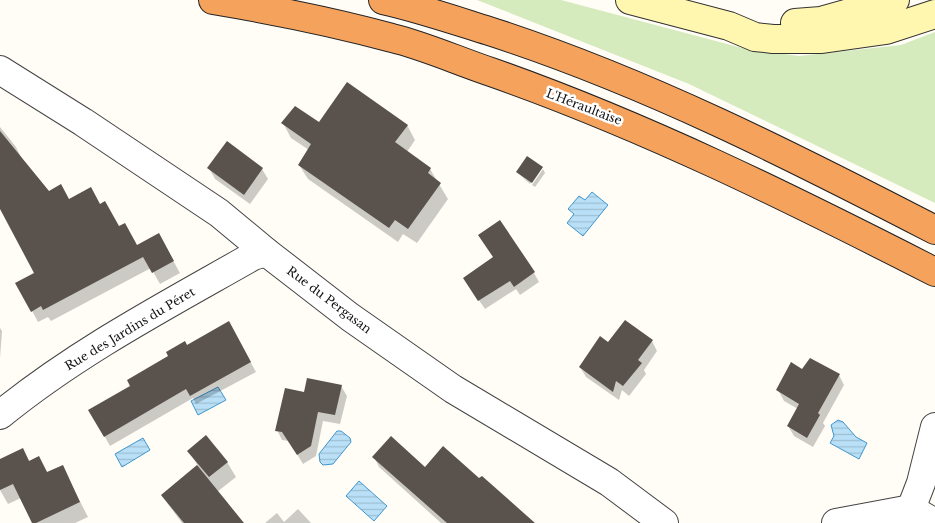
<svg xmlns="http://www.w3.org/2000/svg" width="935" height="523" font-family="'Libre Baskerville',serif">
<defs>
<pattern id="water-rules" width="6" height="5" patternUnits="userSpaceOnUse" patternTransform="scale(1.25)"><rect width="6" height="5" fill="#b9e0f7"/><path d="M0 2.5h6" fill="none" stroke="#9ebfd3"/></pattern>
</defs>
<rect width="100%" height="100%" fill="#fffdf5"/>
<polygon fill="#d5ebbd" points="477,0 561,0 746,49 799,56 901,45 935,32 935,203 689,84"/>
<g fill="url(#water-rules)" stroke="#3f96cf">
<polygon points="592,192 608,205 583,236 567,223 574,214 568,209 579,196 585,200"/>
<polygon points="218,387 226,400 198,415 191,401"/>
<polygon points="838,420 843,422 856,437 867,443 859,459 830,443 834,436 831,425"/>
<polygon points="337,431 341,431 350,438 351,442 333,464 323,465 320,462 319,454"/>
<polygon points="143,438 150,450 122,467 115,454"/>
<polygon points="359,481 387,506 374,521 346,496"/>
</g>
<g fill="#0003">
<polygon points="283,123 407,125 415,140 407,152 430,169 448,199 417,243 403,234 398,242 308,179 299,165 309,150 291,138"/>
<polygon points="0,127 16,147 22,159 49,193 69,200 100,205 136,246 165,246 180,273 160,284 151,268 51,321 48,317 38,322 17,283 35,273 0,206"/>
<polygon points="527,158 542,168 530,184 517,172"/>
<polygon points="209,168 262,169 268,179 250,204 215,179"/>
<polygon points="543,169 545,173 535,187 532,185"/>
<polygon points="534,273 539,282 520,295 516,289 485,309 470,287"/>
<polygon points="229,323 256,372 196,404 193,398 110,446 90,410 132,386 186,346"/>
<polygon points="0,328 2,331 0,358"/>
<polygon points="652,341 657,351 644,370 646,374 629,396 622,390 619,400 586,377 580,367"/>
<polygon points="803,371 839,375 844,385 823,423 825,426 813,447 794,436 788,426 798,409 784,401 778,390"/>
<polygon points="341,386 347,396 340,424 323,421 316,456 303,464 289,441 282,440 277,430 305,394"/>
<polygon points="23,450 30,462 39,458 48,474 62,466 88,517 75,523 33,523 21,498 8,504 0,490 0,460"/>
<polygon points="189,451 227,462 236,477 217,492 230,523 182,523 162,496 198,466"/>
<polygon points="374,457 479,480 529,523 441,523 379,467"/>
<polygon points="298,509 311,523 265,523 277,513 284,522"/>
</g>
<g fill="#5a524d">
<polygon points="347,82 408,125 395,142 431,168 428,173 441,183 408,229 395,220 389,228 298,165 311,144 281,123 295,106 319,122"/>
<polygon points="0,131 49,191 61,184 69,199 91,187 100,204 105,201 119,226 125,223 137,245 159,233 174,261 152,273 138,248 143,257 43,310 41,306 31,312 15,283 34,273 0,209"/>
<polygon points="227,141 263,168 244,195 207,168"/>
<polygon points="527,156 543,167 532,183 516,172"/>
<polygon points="500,220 535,272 514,287 510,281 478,301 463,278 493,257 478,235"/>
<polygon points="625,320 653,340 638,360 642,363 623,386 616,381 613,392 579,367 600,336 608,342"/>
<polygon points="229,321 251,362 190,396 186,389 104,437 88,410 130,386 127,380 168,356 166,352 185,341 187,345"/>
<polygon points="810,358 840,374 818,413 820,415 807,438 787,426 799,404 776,390 791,362 802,369"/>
<polygon points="307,378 342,385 335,415 318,412 311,446 297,455 282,432 275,431 285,388 304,392"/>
<polygon points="206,435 228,462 209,477 187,451"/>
<polygon points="391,436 425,467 443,446 479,478 482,476 535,523 447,523 372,457"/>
<polygon points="23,448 29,461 39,456 47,472 63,465 80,502 36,523 32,523 13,484 0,490 0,459"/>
<polygon points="197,465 244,523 184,523 161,495"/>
</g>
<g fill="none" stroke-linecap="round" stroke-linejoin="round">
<g stroke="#444" stroke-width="30">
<g id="street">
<polyline points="0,70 83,122 219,213 266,252 350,317 453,389 609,482 664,523"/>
<path d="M 0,415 C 77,352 167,305 253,256 L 266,252"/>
<polyline points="911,509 921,483 935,427"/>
<polyline points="911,509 935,523"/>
<polyline points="836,523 911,509"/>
</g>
</g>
<g stroke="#333" stroke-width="30">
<g id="secondary">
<polyline points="630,0 729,26 755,37 773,39 822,39 886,30 935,14"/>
<polyline points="795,23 821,21 895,0"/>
</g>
</g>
<g stroke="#222" stroke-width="30">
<g id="highway">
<path d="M 213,0 C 273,10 333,22 392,38 C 425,46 458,61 491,72 C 645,126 790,198 935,272"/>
<path d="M 383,0 C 419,8 454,20 489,31 C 644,81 790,155 935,230"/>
</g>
</g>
<use href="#street" stroke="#fff" stroke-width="28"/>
<use href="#secondary" stroke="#fff6b0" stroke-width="28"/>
<use href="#highway" stroke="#f5a25d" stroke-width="28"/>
</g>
<g text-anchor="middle" stroke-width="5" stroke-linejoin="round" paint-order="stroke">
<g font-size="12" fill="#111" stroke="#fff">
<text transform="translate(584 107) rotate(21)" y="4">L'Héraultaise</text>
<text transform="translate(329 300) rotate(37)" y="4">Rue du Pergasan</text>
<text transform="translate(130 329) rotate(-31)" y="4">Rue des Jardins du Péret</text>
</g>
</g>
</svg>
